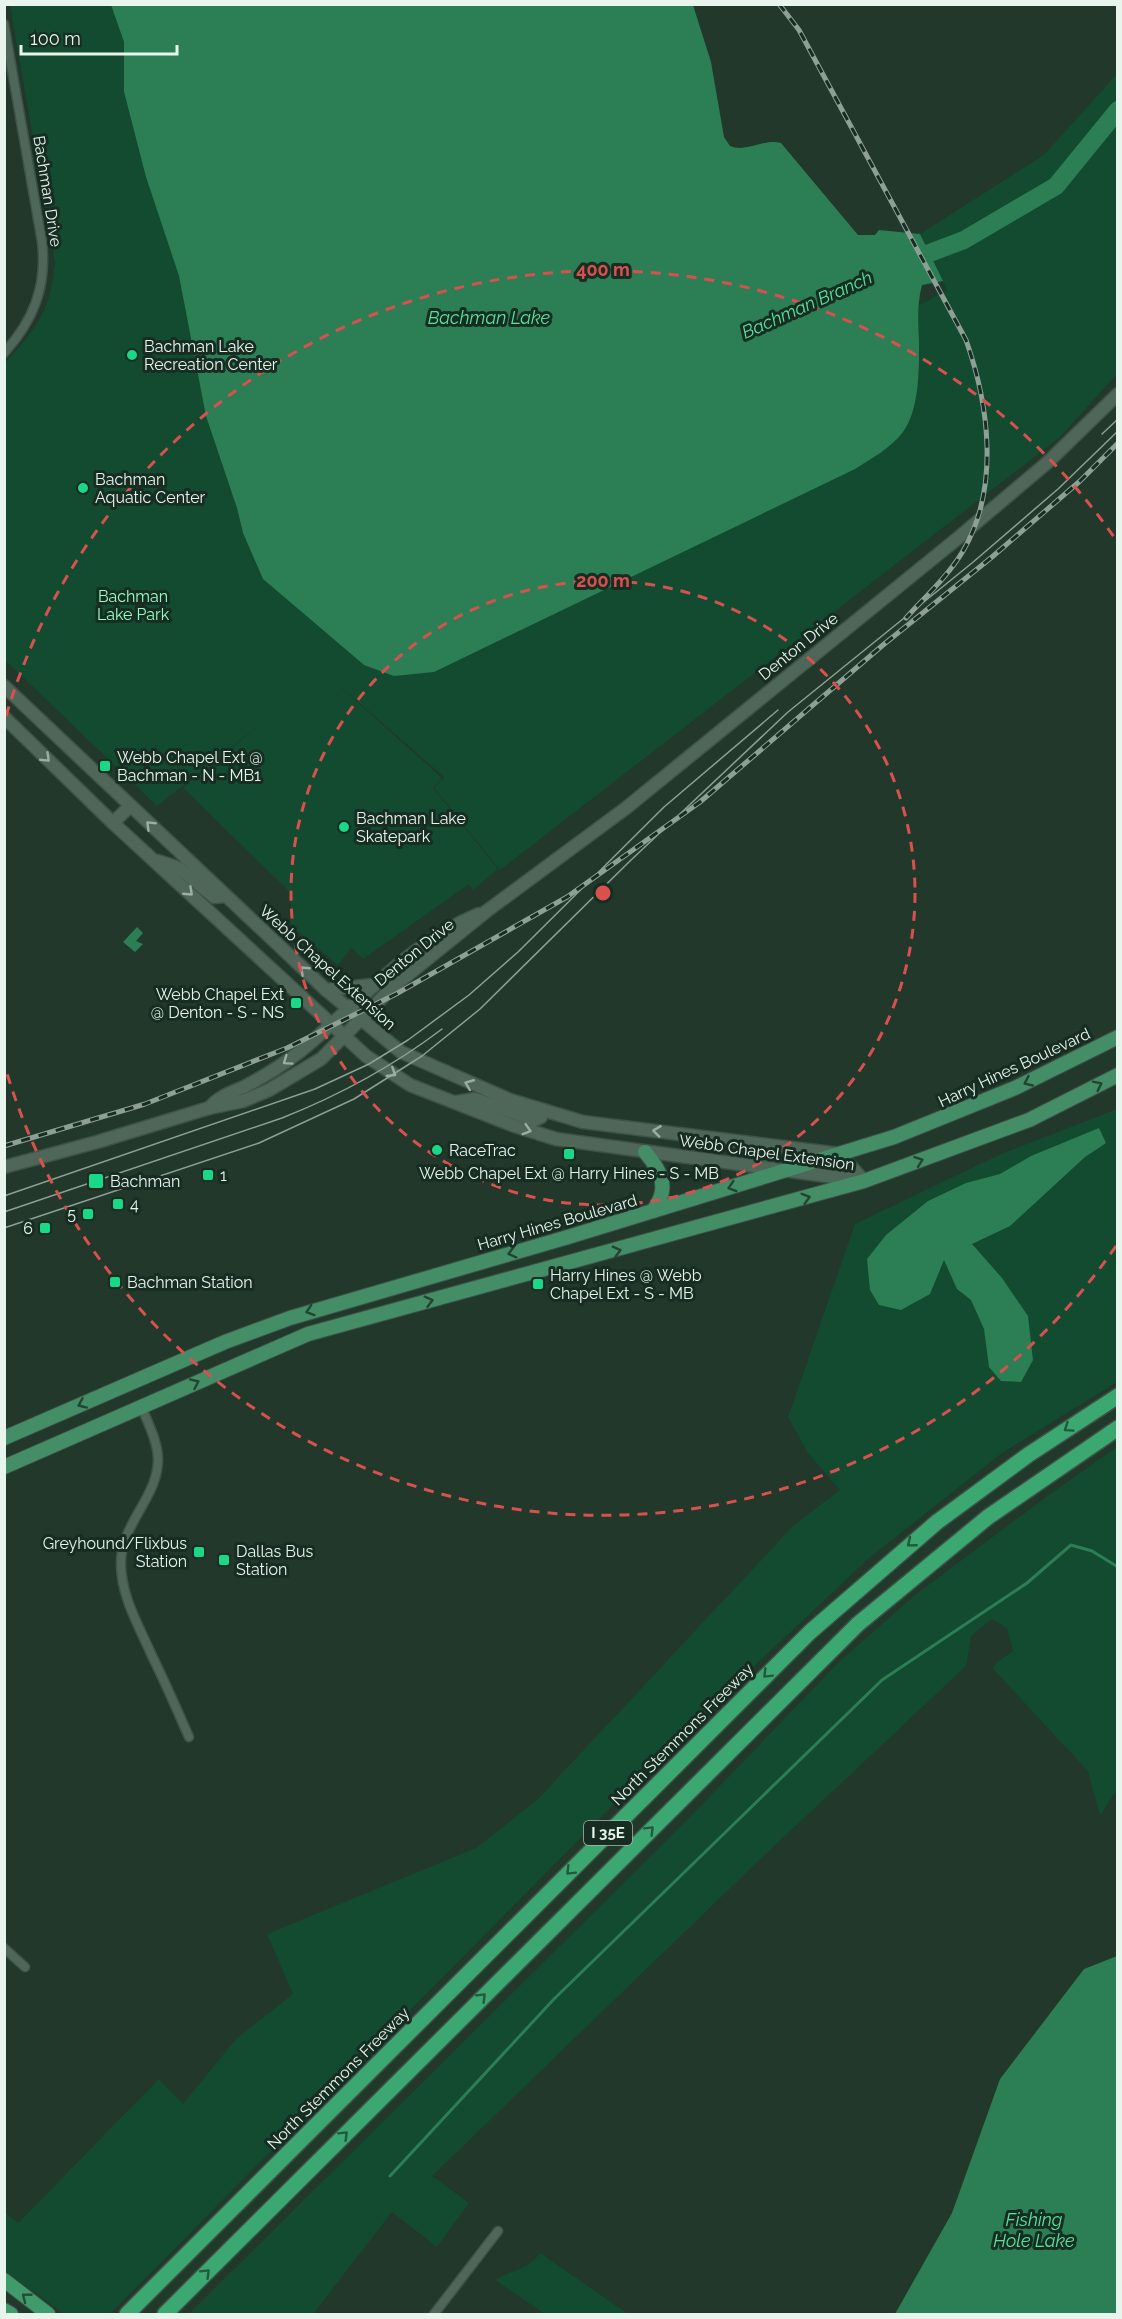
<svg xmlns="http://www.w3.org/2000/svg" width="1122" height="2319" font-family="Raleway,sans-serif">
<rect width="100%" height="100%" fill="#21382a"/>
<g fill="#134b30">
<path d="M 10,5 L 111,5 L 124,42 L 124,93 L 146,177 L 179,276 L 243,533 L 263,579 L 364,665 L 918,317 L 918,306 L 947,290 L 920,234 L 1044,155 L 1117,74 L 1117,374 L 1060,437 L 500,870 L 434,788 L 444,777 L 325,673 L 442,778 L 433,788 L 498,869 L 473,890 L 469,884 L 363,959 L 351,948 L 338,965 L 291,926 L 291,893 L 183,788 L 262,723 L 157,806 L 5,660 L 4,364 C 37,328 50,312 55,263 Z"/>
<polygon points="1117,1109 1117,1382 1002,1453 869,1558 696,1721 110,2314 64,2314 5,2271 5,2213 18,2223 159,2079 183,2104 236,2039 293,1994 267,1934 476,1848 538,1799 794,1525 840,1490 808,1453 788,1417 855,1224 1001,1154"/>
<polygon points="1117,1447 1117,1789 1100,1816 1088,1771 993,1669 996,1663 1013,1651 1007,1628 992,1619 971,1636 966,1666 754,1865 432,2176 469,2203 437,2247 392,2212 313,2314 189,2314 687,1820 840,1661 915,1595 1046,1497"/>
<path d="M 540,2253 L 628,2314 L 545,2314 L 495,2280 C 512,2270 529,2269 540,2253 Z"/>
</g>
<g fill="#2c7e54">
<path d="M 111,5 L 693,5 L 711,62 L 724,137 L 730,146 C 747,153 764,138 781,143 L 858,235 L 875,235 L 879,230 L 920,234 L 943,281 L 922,285 C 917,304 918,322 919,341 C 919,368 920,408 903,432 C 891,448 872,458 855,469 L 434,672 L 394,676 L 364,665 L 263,579 L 243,533 L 237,508 L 206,416 L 179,276 L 146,177 L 124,92 L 124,42 Z"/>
<polygon points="137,927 143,933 136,941 143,944 135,952 123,942"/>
<polygon points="1099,1128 1106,1143 1085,1157 1010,1226 972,1244 1002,1278 1028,1316 1033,1360 1021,1382 1001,1381 989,1367 984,1329 971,1300 957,1289 944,1260 930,1294 901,1310 879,1305 870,1290 867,1259 886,1235 928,1201 966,1183 1000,1174 1031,1156"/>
<polygon points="1117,1956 1117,2314 895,2314 952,2213 1000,2079 1084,1969"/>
</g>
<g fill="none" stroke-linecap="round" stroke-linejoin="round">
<polyline stroke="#2c7e54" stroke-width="3" points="390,2176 554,1999 882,1680 1027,1583 1071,1545 1092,1551 1118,1567"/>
<polyline stroke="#2c7e54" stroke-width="18" points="906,262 964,240 1056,186 1118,110"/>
<g stroke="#3e5247" stroke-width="11">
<g id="minor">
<path d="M 4,24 L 42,242 C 47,286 34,320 4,353"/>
<path d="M 141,1406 C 148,1423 157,1440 158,1458 C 159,1497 120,1524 121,1564 C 121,1597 140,1628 153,1658 C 166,1684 177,1710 189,1737"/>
<polyline points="4,1948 25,1967"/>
<polyline points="434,2314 498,2231"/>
</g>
</g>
<g stroke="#3e5247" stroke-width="15">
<g id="secondary">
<polyline points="4,686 326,990 401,1052 510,1100 583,1122 840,1154 864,1181"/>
<polyline points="4,717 113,823 366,1056 410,1085 512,1125 556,1139 863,1181"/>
<polyline points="113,823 130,806"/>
<polyline points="158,861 179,868 214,897 225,896"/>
<polyline points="326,990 372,985"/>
<polyline points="457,1102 475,1099 535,1120 541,1117 543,1110"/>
<path d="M 209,1108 C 220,1096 230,1093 244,1087 C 263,1077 281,1066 298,1053 C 358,1005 407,944 479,914"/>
<polyline points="4,1167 97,1142 209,1108 243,1101 269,1090 321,1059 394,986 488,910 626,808 958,538 1048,462 1118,394"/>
</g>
</g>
<g stroke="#3e5247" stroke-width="16">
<g id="primary">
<path d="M 645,1152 C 662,1172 670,1188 653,1211"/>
<polyline points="4,1438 225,1342 290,1318 568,1237 894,1137 1015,1088 1118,1037"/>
<polyline points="4,1467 308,1334 864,1181 1029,1120 1118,1075"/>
</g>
</g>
<g stroke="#3e5247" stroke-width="16">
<g id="trunk">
<polyline points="4,2280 48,2314"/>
<polyline points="4,2310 11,2314"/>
</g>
</g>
<g stroke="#3e5247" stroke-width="18">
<g id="motorway">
<polyline points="127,2314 810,1632 937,1522 1028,1455 1118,1396"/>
<polyline points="165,2314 858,1624 988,1517 1118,1428"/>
</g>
</g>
<use href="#minor" stroke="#4f6758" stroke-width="8"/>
<use href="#secondary" stroke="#4f6758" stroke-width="12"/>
<use href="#primary" stroke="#438e67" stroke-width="14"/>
<use href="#trunk" stroke="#3f9b6c" stroke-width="14"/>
<use href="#motorway" stroke="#3ba871" stroke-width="15"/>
<g stroke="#8ea095" stroke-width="1.5">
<polyline points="1102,434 1118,419"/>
<polyline points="4,1196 315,1089 369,1064 408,1040 469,995 518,952 664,807 778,710"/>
<path d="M 4,1212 L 282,1118 C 340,1095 392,1067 442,1029"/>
<polyline points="4,1228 259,1143 354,1099 422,1056 480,1009 630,861 788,712 972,563 1058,489 1118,431"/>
</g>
<g stroke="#8ea095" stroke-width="5">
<g id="rail">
<path d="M 779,4 L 799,30 L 966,340 C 989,405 1000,488 963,551 C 949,575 925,597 906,618"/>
<polyline points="4,1146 145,1104 287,1048 396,994 567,897 700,802 883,645 992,557 1080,481 1118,443"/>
</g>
</g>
<use href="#rail" stroke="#172d21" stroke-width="3" stroke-dasharray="9" stroke-linecap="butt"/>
</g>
<defs><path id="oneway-chevron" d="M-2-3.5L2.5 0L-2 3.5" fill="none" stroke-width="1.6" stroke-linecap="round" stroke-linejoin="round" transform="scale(1.5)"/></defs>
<g stroke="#9baea2">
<use href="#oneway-chevron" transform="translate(46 758) rotate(44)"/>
<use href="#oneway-chevron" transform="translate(150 825) rotate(-136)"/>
<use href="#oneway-chevron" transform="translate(189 892) rotate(43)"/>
<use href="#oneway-chevron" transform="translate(304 970) rotate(-137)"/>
<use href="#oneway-chevron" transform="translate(287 1061) rotate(145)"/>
<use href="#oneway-chevron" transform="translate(392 1073) rotate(32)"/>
<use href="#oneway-chevron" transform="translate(469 1084) rotate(-158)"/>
<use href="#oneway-chevron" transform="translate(527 1130) rotate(17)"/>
<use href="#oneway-chevron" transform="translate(657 1131) rotate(-173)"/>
</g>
<g stroke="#224532">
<use href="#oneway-chevron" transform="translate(1028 1082) rotate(155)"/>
<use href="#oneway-chevron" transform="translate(1098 1085) rotate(-26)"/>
<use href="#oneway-chevron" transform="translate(919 1161) rotate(-20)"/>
<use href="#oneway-chevron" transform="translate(732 1187) rotate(163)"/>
<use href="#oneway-chevron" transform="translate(806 1198) rotate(-16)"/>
<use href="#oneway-chevron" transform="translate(617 1251) rotate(-15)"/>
<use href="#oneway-chevron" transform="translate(512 1253) rotate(165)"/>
<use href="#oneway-chevron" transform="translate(429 1301) rotate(-15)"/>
<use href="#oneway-chevron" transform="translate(310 1311) rotate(162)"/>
<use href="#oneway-chevron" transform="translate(195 1383) rotate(-24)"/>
<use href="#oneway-chevron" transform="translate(82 1404) rotate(156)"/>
</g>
<g stroke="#24583d">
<use href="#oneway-chevron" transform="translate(1068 1428) rotate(146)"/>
<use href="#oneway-chevron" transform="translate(911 1543) rotate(141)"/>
<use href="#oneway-chevron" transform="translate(767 1674) rotate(135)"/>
<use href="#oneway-chevron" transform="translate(650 1830) rotate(-45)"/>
<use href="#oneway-chevron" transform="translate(570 1871) rotate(135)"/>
<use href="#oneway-chevron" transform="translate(482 1997) rotate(-45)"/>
<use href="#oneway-chevron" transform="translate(344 2135) rotate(-45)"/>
<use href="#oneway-chevron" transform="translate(206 2273) rotate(-45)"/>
</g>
<use stroke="#234e38" href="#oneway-chevron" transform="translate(26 2297) rotate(-142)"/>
<g fill="none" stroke="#d9514f" stroke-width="3" stroke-dasharray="10 8">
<circle cx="603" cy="893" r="312"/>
<path d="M1116 1246A623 623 0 0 1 6 1070M6 716A623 623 0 0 1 1116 540"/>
</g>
<g fill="#19d988" stroke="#172d21" stroke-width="2">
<circle cx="132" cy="355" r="6"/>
<circle cx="83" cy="488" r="6"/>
<rect x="99" y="760" width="12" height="12" rx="3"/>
<circle cx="344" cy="827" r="6"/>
<rect x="290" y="997" width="12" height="12" rx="3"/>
<circle cx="437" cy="1150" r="6"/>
<rect x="563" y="1148" width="12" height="12" rx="3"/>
<rect x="202" y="1169" width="12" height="12" rx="3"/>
<rect x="88" y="1173" width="16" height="16" rx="3"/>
<rect x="112" y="1198" width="12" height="12" rx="3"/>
<rect x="82" y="1208" width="12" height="12" rx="3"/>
<rect x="39" y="1222" width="12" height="12" rx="3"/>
<rect x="109" y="1276" width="12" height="12" rx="3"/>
<rect x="532" y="1278" width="12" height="12" rx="3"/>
<rect x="193" y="1546" width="12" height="12" rx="3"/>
<rect x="218" y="1554" width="12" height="12" rx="3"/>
</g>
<g text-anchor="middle" stroke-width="6" stroke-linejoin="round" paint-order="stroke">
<rect fill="#172d21" stroke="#a9b9af" stroke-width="1.5" x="584" y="1821" width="48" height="24" rx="4.5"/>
<g font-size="15" font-weight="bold" fill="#e7f5ec">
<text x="608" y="1838">I 35E</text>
</g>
<g font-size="16" fill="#e7f5ec" stroke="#172d21">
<text transform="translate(48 191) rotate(81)" y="6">Bachman Drive</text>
<text transform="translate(798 646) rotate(-39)" y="6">Denton Drive</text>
<text transform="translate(414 952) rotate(-39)" y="6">Denton Drive</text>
<text transform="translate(328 967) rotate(42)" y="6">Webb Chapel Extension</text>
<text transform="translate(1014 1067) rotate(-25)" y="6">Harry Hines Boulevard</text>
<text transform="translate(767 1152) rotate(8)" y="6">Webb Chapel Extension</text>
<text transform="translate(557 1222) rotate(-16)" y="6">Harry Hines Boulevard</text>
<text transform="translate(682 1734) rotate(-45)" y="6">North Stemmons Freeway</text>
<text transform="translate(338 2078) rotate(-45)" y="6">North Stemmons Freeway</text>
</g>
<g font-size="16" fill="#e7f5ec" stroke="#172d21" text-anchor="start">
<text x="144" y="352">Bachman Lake<tspan x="144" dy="18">Recreation Center</tspan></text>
<text x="95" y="485">Bachman<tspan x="95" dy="18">Aquatic Center</tspan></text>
<text x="117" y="763">Webb Chapel Ext @<tspan x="117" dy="18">Bachman - N - MB1</tspan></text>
<text x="356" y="824">Bachman Lake<tspan x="356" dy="18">Skatepark</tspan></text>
<text x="284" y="1000" text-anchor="end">Webb Chapel Ext<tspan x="284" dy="18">@ Denton - S - NS</tspan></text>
<text x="449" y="1156">RaceTrac</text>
<text x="569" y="1179" text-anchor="middle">Webb Chapel Ext @ Harry Hines - S - MB</text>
<text x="220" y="1181">1</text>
<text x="110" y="1187">Bachman</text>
<text x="130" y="1210">4</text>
<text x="76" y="1220" text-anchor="end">5</text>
<text x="33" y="1234" text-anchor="end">6</text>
<text x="550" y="1281">Harry Hines @ Webb<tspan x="550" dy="18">Chapel Ext - S - MB</tspan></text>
<text x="127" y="1288">Bachman Station</text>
<text x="187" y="1549" text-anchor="end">Greyhound/Flixbus<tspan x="187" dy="18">Station</tspan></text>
<text x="236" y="1557">Dallas Bus<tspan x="236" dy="18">Station</tspan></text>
</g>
<g font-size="16" fill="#96fec2" stroke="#172d21">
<text x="133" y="602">Bachman<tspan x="133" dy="18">Lake Park</tspan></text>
</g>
<g font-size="18" font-style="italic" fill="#56e39b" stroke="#172d21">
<text transform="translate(807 305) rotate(-24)" y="6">Bachman Branch</text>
<text x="489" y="324">Bachman Lake</text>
<text x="1034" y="2226">Fishing<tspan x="1034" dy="21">Hole Lake</tspan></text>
</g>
</g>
<circle cx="603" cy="893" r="9" fill="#d9514f" stroke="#172d21" stroke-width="3"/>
<g font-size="18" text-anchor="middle" font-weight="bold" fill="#d9514f" stroke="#172d21" stroke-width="6" stroke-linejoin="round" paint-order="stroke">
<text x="603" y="276">400 m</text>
<text x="603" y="587">200 m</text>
</g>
<rect width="1122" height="2319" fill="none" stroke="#e7f5ec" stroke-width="12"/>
<path d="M21 45v9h156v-9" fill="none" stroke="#e7f5ec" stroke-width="3"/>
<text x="30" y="45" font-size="18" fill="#e7f5ec" stroke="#172d21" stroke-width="4.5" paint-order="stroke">100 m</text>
</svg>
